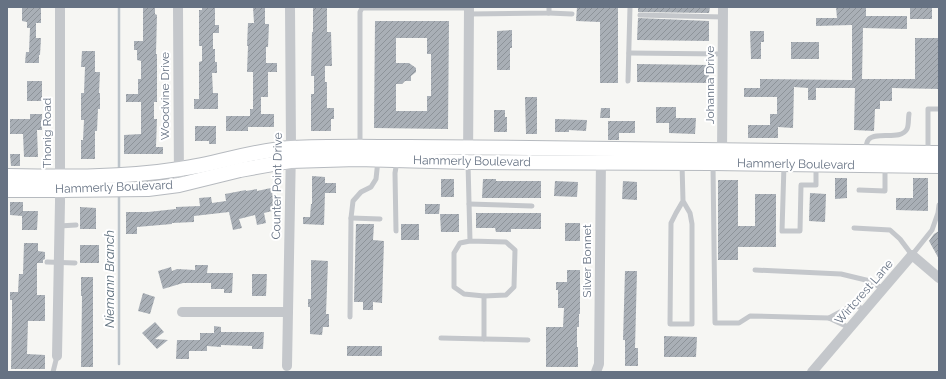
<svg xmlns="http://www.w3.org/2000/svg" width="946" height="379" font-family="Raleway,sans-serif">
<defs>
<pattern id="building-hatch" width="6" height="6" patternUnits="userSpaceOnUse"><rect width="6" height="6" fill="#a9afb6"/><path d="M-1 1l2-2M0 6l6-6M5 7l2-2" fill="none" stroke="#8d9399"/></pattern>
</defs>
<rect width="100%" height="100%" fill="#f6f6f3"/>
<g fill="none" stroke-linecap="round" stroke-linejoin="round">
<g stroke="#bcc4ca" stroke-width="2.5">
<polyline points="119,170 119,7"/>
<polyline points="119,364 119,195"/>
</g>
</g>
<g fill="url(#building-hatch)" fill-rule="evenodd">
<polygon points="22,7 41,7 41,23 36,23 36,38 41,38 40,55 39,55 39,63 25,63 26,52 29,52 30,28 27,28 27,22 22,21"/>
<polygon points="143,7 155,7 155,14 157,15 156,54 157,54 157,102 154,102 154,119 157,119 156,147 163,147 163,154 124,154 124,135 141,134 141,102 126,102 126,94 138,94 138,79 141,79 141,61 137,60 137,50 134,50 134,41 143,41"/>
<polygon points="202,7 215,7 215,25 219,25 219,33 213,33 213,49 215,49 215,62 217,62 217,73 212,73 213,93 218,93 218,109 194,109 194,99 199,99 199,62 202,61 202,46 199,46 199,10 202,10"/>
<polygon points="253,7 265,7 265,24 269,24 268,47 266,47 266,63 277,63 277,72 268,72 268,97 261,97 261,114 274,114 274,127 248,127 248,131 226,131 226,116 250,116 250,109 253,109 253,72 247,72 248,46 247,46 248,23 254,23"/>
<polygon points="313,7 327,7 327,32 331,32 332,66 325,66 325,82 327,82 327,108 334,108 334,119 331,119 331,131 311,131 311,94 314,94 314,76 311,76 312,32 313,32"/>
<polygon points="577,7 618,7 618,83 600,83 600,22 576,21"/>
<polygon points="638,7 710,7 709,13 638,12"/>
<polygon points="836,7 866,7 866,16 907,16 907,29 863,28 862,79 915,79 915,38 939,38 939,89 892,88 892,101 880,101 880,109 875,109 874,131 854,130 855,88 816,88 816,100 808,100 808,88 794,87 793,128 778,127 778,138 748,138 748,125 770,125 770,114 777,114 777,97 744,97 744,88 760,88 760,79 852,80 852,25 816,26 816,18 837,18"/>
<rect x="910" y="7" width="22" height="12"/>
<polygon points="638,18 709,21 709,41 637,40"/>
<path d="M 375,21 L 449,21 L 448,129 L 374,128 ZM 396,38 L 427,38 L 427,54 L 431,54 L 431,96 L 427,96 L 427,111 L 396,111 L 396,84 L 402,84 L 405,81 L 411,81 L 411,76 L 416,72 L 416,68 L 409,63 L 396,63 Z"/>
<polygon points="512,30 512,48 510,48 510,70 497,70 497,31"/>
<polygon points="750,31 764,31 764,42 761,42 761,59 751,59"/>
<rect x="791" y="42" width="28" height="17"/>
<polygon points="82,51 95,51 95,72 100,72 99,93 100,93 100,109 98,109 97,131 95,131 95,159 81,159 81,140 83,140 84,120 81,120 81,93 84,93 85,67 81,67"/>
<polygon points="637,64 709,65 709,83 637,82"/>
<rect x="27" y="81" width="15" height="20"/>
<polygon points="525,97 537,97 537,134 526,134"/>
<polygon points="656,107 676,107 676,118 696,118 695,134 669,133 669,123 656,123"/>
<polygon points="601,108 610,108 610,118 600,118"/>
<polygon points="494,110 505,110 505,117 507,117 507,132 494,132"/>
<polygon points="30,114 42,114 42,130 37,130 38,157 24,157 23,134 10,134 10,119 30,119"/>
<polygon points="555,119 587,120 586,131 569,130 569,132 555,132"/>
<polygon points="608,121 635,121 635,133 619,133 619,140 608,140"/>
<polygon points="195,126 216,126 216,144 209,144 209,141 195,141"/>
<polygon points="10,154 20,154 20,166 11,166"/>
<polygon points="312,176 325,177 325,183 336,183 336,193 325,193 324,225 303,224 303,217 310,217 311,204 312,204"/>
<polygon points="835,178 847,178 847,198 835,199"/>
<polygon points="913,178 928,178 928,211 896,210 896,198 913,198"/>
<rect x="441" y="179" width="13" height="18"/>
<polygon points="483,179 496,179 496,181 541,181 541,198 482,198"/>
<polygon points="718,180 738,180 738,226 755,226 755,194 776,194 776,247 738,247 738,260 718,260"/>
<polygon points="555,181 578,182 577,197 554,196"/>
<polygon points="623,181 637,182 637,200 622,199"/>
<polygon points="271,188 276,210 264,213 266,223 257,225 255,215 239,219 242,228 233,230 229,212 194,216 194,222 172,223 172,224 137,227 137,234 126,234 126,212 148,212 176,209 176,207 200,206 199,198 211,197 212,203 226,201 225,194 246,190 246,191 257,189 257,191"/>
<polygon points="810,193 826,194 825,222 809,221"/>
<polygon points="10,202 23,202 23,211 38,211 37,230 22,230 22,216 10,215"/>
<polygon points="425,204 440,204 439,214 425,214"/>
<polygon points="80,207 96,208 96,229 80,229"/>
<polygon points="476,213 541,213 541,229 511,229 511,232 496,232 495,228 476,228"/>
<polygon points="440,214 459,214 459,232 441,232"/>
<rect x="565" y="223" width="15" height="18"/>
<polygon points="356,224 374,224 373,240 384,241 382,303 373,302 373,310 363,310 363,302 354,302"/>
<rect x="401" y="224" width="18" height="16"/>
<polygon points="939,231 939,259 929,241 934,234"/>
<polygon points="24,243 38,243 38,251 45,252 45,259 43,260 43,263 37,263 37,295 45,295 45,321 28,321 27,354 45,355 45,369 11,369 12,320 12,300 10,300 10,292 18,292 19,274 23,274"/>
<rect x="80" y="245" width="19" height="18"/>
<polygon points="311,260 328,261 326,314 329,314 329,327 323,327 322,335 310,334 310,307 308,307 308,299 311,299"/>
<polygon points="195,265 208,265 207,273 233,273 232,293 224,293 224,289 211,289 211,283 183,283 163,289 158,271 171,267 172,271 177,269 195,270"/>
<polygon points="567,270 580,270 580,314 579,314 579,327 577,327 577,347 578,347 578,367 546,367 546,327 563,327 564,308 558,308 558,290 556,290 556,282 567,282"/>
<polygon points="625,271 637,271 635,348 638,348 638,366 625,366 625,340 623,340"/>
<polygon points="252,274 267,274 266,296 252,296"/>
<polygon points="81,277 93,277 93,367 81,367 82,296 81,296"/>
<polygon points="143,293 155,297 150,314 138,311"/>
<polygon points="155,322 164,332 155,339 168,340 157,349 142,333"/>
<polygon points="214,326 221,327 221,332 264,332 263,349 252,349 252,346 221,345 221,347 207,346 207,351 189,351 189,359 176,359 177,340 200,340 200,333 214,333"/>
<polygon points="664,336 697,337 696,357 664,357"/>
<rect x="347" y="346" width="35" height="10"/>
</g>
<g fill="none" stroke-linecap="round" stroke-linejoin="round">
<g stroke="#b6babf" stroke-width="16">
<g id="secondary">
<path d="M 7,176 C 65,177 123,178 180,169 C 218,164 253,150 291,148 C 330,146 369,147 408,147 C 449,147 490,148 530,148 C 667,150 803,151 939,153"/>
<polyline points="7,190 60,190 148,189 179,185 240,170 290,161 357,159 468,162 713,163 939,166"/>
</g>
</g>
<g stroke="#c4c7cb" stroke-width="5">
<polyline points="549,13 572,14"/>
<polyline points="469,14 549,13 549,7"/>
<polyline points="640,15 723,17"/>
<polyline points="629,53 723,54"/>
<polyline points="628,81 630,7"/>
<polyline points="360,146 360,12 362,8 469,8"/>
<path d="M 866,151 C 866,148 866,142 869,139 C 877,131 901,141 907,129 C 909,125 908,119 909,114"/>
<polyline points="928,153 928,109 939,109"/>
<polyline points="468,163 470,241 460,243 454,253 454,287 464,294 484,296 506,295 514,287 515,250 506,242 470,241"/>
<polyline points="682,164 683,201 676,213 671,223 670,324 692,324 692,224 690,213 683,201"/>
<polyline points="713,165 715,323 739,323 750,316 829,318 855,304 865,311"/>
<polyline points="784,165 782,231 800,231 801,185 816,185 816,166"/>
<polyline points="859,190 885,191 885,166"/>
<polyline points="469,204 532,206"/>
<polyline points="351,218 380,219"/>
<polyline points="59,226 76,225"/>
<polyline points="854,228 890,230 900,239 912,255 932,230 938,213 939,205"/>
<polyline points="396,231 395,173 397,161"/>
<polyline points="47,262 75,263"/>
<polyline points="755,270 841,274 870,281 883,289"/>
<polyline points="350,317 351,218 353,201 361,192 371,187 376,179 378,160"/>
<polyline points="829,318 850,328"/>
<polyline points="441,338 484,339 484,296"/>
<polyline points="484,339 528,340"/>
<polyline points="53,372 57,356"/>
</g>
<g stroke="#c4c7cb" stroke-width="10">
<polyline points="178,7 179,185"/>
<polyline points="722,157 723,7"/>
<polyline points="468,162 469,7"/>
<polyline points="182,312 288,312"/>
<polyline points="57,356 60,202 60,7"/>
<polyline points="287,366 291,148 290,7"/>
<polyline points="596,372 599,364 601,157"/>
<polyline points="812,372 912,255 939,278"/>
</g>
<use href="#secondary" stroke="#fff" stroke-width="14"/>
</g>
<g text-anchor="middle" stroke-width="4" stroke-linejoin="round" paint-order="stroke">
<g font-size="12" fill="#667283" stroke="#fff">
<text transform="translate(710 85) rotate(-90)" y="4">Johanna Drive</text>
<text transform="translate(165 96) rotate(-90)" y="4">Woodvine Drive</text>
<text transform="translate(47 133) rotate(-90)" y="4">Thonig Road</text>
<text transform="translate(472 161) rotate(1)" y="4">Hammerly Boulevard</text>
<text transform="translate(796 164) rotate(1)" y="4">Hammerly Boulevard</text>
<text transform="translate(277 186) rotate(-89)" y="4">Counter Point Drive</text>
<text transform="translate(114 187) rotate(-2)" y="4">Hammerly Boulevard</text>
<text transform="translate(587 261) rotate(-90)" y="4">Silver Bonnet</text>
<text transform="translate(864 292) rotate(-49)" y="4">Wirtcrest Lane</text>
</g>
<g font-size="13" font-style="italic" fill="#627380" stroke="#fff">
<text transform="translate(109 279) rotate(-90)" y="5">Niemann Branch</text>
</g>
</g>
<rect width="946" height="379" fill="none" stroke="#667283" stroke-width="16"/>
</svg>
